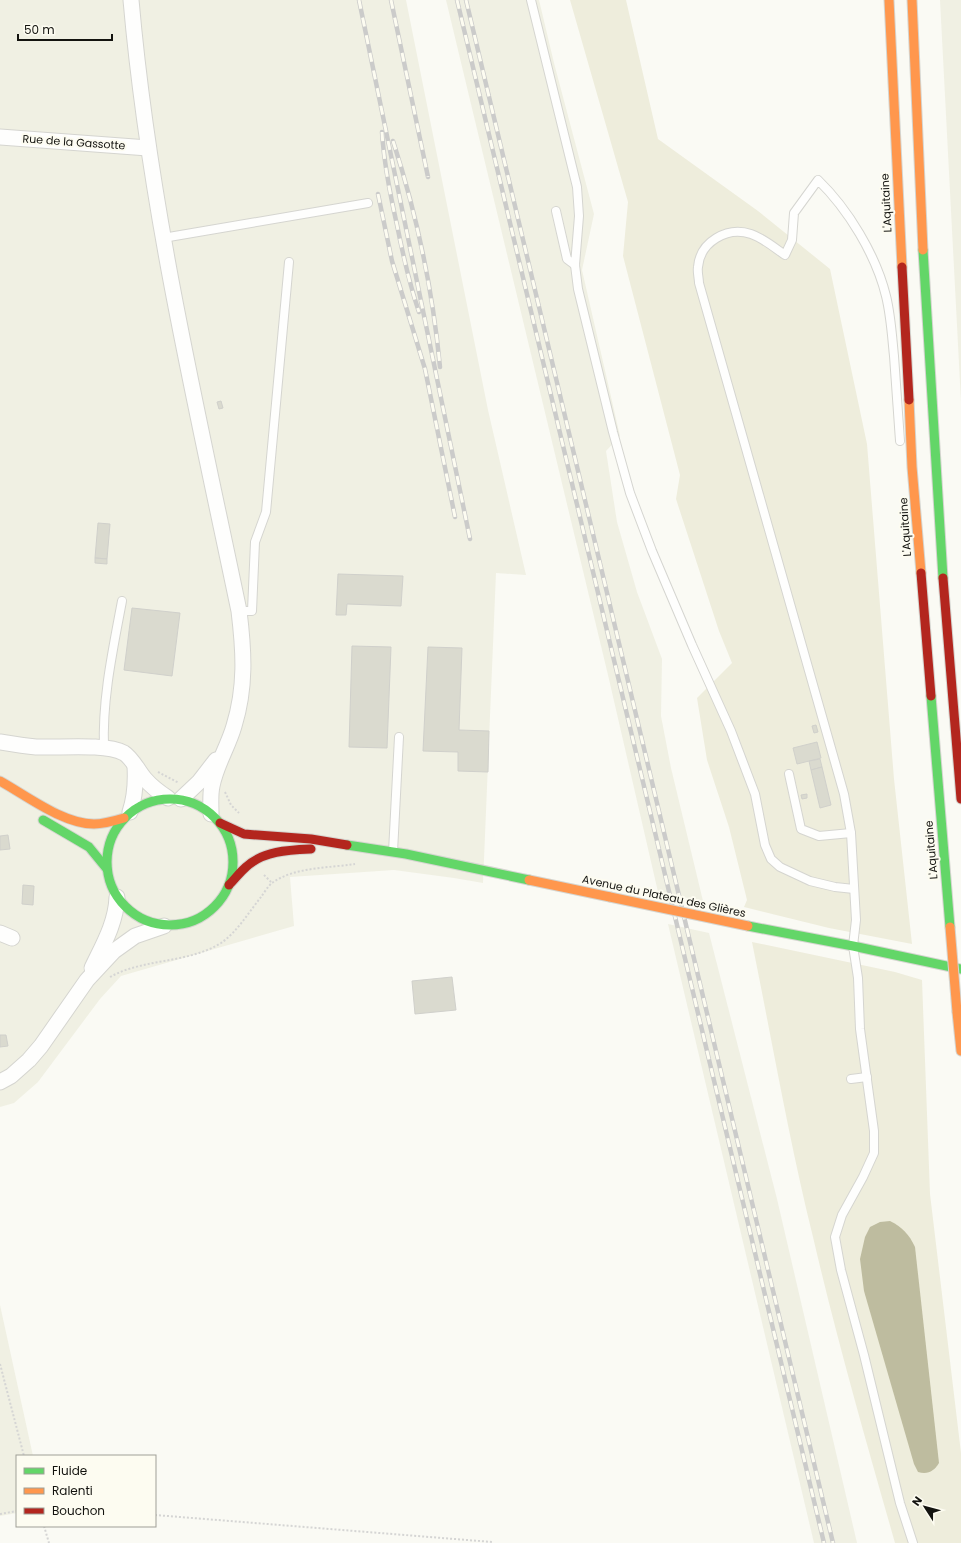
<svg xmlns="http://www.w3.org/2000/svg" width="961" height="1543" font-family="Poppins,sans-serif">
<rect width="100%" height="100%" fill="#fafaf4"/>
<g fill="#f0f0e3">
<polygon points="0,0 406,0 488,410 526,575 496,573 483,883 454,878 394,870 290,877 294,926 121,976 100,999 38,1082 14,1103 0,1107"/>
<polygon points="446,0 539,0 554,63 594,214 582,270 620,436 606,451 617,522 637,592 662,659 661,716 671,768 703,901 658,892 608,675"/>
<polygon points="940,0 961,0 961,404 961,402"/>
<polygon points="668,924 709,933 777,1199 857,1543 814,1543"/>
<polygon points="0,1305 33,1456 17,1456 17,1513 0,1516"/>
</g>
<g fill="#eeeddc">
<polygon points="570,0 626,0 658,139 758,211 830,269 867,444 894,779 912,944 829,928 744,907 747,900 729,827 707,760 697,698 732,663 719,631 676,499 680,475 623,256 628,202"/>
<path d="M 752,942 L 895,972 L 922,980 L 930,1194 L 961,1453 L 961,1543 L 895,1543 C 866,1441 837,1340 813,1237 C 789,1140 772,1041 752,942 Z"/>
</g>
<path fill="#bebc9f" d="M 890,1221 C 902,1227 909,1234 915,1247 L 939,1463 C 934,1471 928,1475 918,1472 L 914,1464 L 864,1291 L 860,1259 L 865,1237 L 870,1227 L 880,1222 Z"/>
<g fill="#dadacf" stroke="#d0d0cb">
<polygon points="221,401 223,408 219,409 217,402"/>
<polygon points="98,523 110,524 107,559 95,558"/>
<polygon points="95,558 107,559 107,564 95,563"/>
<polygon points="338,574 403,576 401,606 347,604 346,615 336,615"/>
<polygon points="132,608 180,613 172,676 124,670"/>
<polygon points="352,646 391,647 387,748 349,747"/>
<polygon points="428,647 462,648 459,730 489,731 488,772 458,771 458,752 423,751"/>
<polygon points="816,725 818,732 814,733 812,726"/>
<polygon points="817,742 821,758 797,764 793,748"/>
<polygon points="820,759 822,767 811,770 809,761"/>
<polygon points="822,767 831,805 820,808 811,770"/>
<polygon points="807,794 807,798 802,799 801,795"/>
<polygon points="8,835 10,849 0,850 0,836"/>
<polygon points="23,885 34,886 33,905 22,904"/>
<polygon points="452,977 456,1010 415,1014 412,981"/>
<polygon points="0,1035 6,1035 8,1046 0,1047"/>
</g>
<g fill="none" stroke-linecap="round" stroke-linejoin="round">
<g stroke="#d5d5d0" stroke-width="10">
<g id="lane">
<polyline points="531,0 577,187 579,216 575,265 578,289 613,432 630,493 652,551 692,645 731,731 755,794 765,845 771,859 780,867 810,881 835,887 854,889"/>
<polyline points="556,211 567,259 575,265"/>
<polyline points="163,238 368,203"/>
<path d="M 900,441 C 898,413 896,385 894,356 C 892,337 891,316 886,296 C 876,255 848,209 818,180 L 794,213 L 792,240 L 785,255 C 775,248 763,238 751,234 C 727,226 700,242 698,267 C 697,272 699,278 699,283 L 844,794 L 851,833 L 856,920 L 853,946 L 858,978 L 860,1029 L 874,1131 L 874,1153 L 863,1177 L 842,1215 L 835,1237 L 841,1270 L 864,1355 L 900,1503 L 913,1543"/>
<polyline points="239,611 252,611 255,542 266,512 289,262"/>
<path d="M 104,748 C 102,699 113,649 122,601"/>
<polyline points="789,774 801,829 819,836 851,833"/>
<polyline points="393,852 399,737"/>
<polyline points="851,1079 867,1077"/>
</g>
</g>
<g stroke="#d5d5d0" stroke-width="17">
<g id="street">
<path d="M 131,0 C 149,206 197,409 239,611 C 244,652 246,687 234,726 C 228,747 216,765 212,786 C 210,795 211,805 211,814"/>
<polyline points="0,137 148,148"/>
<path d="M 0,742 C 12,744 24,746 36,747 C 59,748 105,743 124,753 C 132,758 139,772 145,779 C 152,787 160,793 168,798"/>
<polyline points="181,799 199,782 216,760"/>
<path d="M 130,812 C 135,797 136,783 135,766"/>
<polyline points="0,933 12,938"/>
<path d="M 92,968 C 103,945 116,923 117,897"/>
<polyline points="0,1082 11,1076 29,1060 41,1046 87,980 114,951 135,936 164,926"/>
</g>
</g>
<g stroke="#d5d5d0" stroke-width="11">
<g id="fast">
<polyline points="923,250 943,578"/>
<polyline points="931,696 950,927"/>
<circle cx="170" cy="862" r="63"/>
<polyline points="43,820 89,847 107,869"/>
<polyline points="347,845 406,854 529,880"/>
<polyline points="748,926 853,946 961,969"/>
</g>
</g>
<g stroke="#d5d5d0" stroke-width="11">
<g id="slow">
<polyline points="889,0 902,267"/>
<polyline points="912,0 923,250"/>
<polyline points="909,400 912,467 921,573"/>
<path d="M 0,781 C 27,796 63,824 94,824 C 104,824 114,821 124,818"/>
<polyline points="529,880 610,897"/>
<polyline points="957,1012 961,1051"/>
</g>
</g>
<g stroke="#d5d5d0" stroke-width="11">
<g id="jam">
<polyline points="902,267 909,400"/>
<polyline points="921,573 931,696"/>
<polyline points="943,578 961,799"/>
<polyline points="220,823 244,834 311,839 347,845"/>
<path d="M 229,885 C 235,879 240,872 246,867 C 263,851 289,850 311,849"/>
</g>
</g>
<g stroke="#d5d5d4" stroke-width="2" stroke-dasharray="2 2" stroke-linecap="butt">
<polyline points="158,772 179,783"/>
<polyline points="225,792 231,805 239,813"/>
<polyline points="264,875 272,883"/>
<path d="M 110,977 C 144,958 187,964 221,943 C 237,932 249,912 261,897 C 264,893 268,886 272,883 C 294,867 329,868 355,864"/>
<polyline points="0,1364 24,1456"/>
<polyline points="0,1514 17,1511"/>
<polyline points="155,1515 492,1542"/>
<polyline points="44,1526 49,1543"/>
</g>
<use href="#lane" stroke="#fefefd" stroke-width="8"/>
<use href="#street" stroke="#fefefd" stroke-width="15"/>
<use href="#fast" stroke="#63d668" stroke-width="9"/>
<use href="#slow" stroke="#ff974d" stroke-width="9"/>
<use href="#jam" stroke="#b3261e" stroke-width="9"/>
<g stroke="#cbcbca" stroke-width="4.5">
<g id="rail">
<polyline points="359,0 470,539"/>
<polyline points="391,0 428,177"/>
<polyline points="457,0 824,1543"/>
<polyline points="466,0 833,1543"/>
<path d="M 382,132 C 384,164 390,194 397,225 C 403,255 409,283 419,312"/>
<path d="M 393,141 C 416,212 433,293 440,367"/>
<polyline points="378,194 392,261 425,369 455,517"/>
</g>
</g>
<use href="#rail" stroke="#fdfcf1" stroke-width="3" stroke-dasharray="9" stroke-linecap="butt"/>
<g stroke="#d5d5d0" stroke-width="11" stroke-linecap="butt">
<g id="slow-bridge">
<polyline points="610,897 748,926"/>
<polyline points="950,927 957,1012"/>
</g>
</g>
<use href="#slow-bridge" stroke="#ff974d" stroke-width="9"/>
</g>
<g text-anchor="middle" stroke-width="4" stroke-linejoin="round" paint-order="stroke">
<g font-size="11" fill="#13130f" stroke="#fdfcf1">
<text transform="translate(74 142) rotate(4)" y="4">Rue de la Gassotte</text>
<text transform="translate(886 203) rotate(-93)" y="4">L'Aquitaine</text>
<text transform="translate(905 527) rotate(-94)" y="4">L'Aquitaine</text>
<text transform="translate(931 850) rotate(-95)" y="4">L'Aquitaine</text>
<text transform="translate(664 896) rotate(12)" y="4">Avenue du Plateau des Glières</text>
</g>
</g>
<rect x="16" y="1455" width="140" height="72" fill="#fdfcf1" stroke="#9f9f97"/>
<rect x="24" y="1468" width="20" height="6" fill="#63d668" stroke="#9f9f97"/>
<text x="52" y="1475" font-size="12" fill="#13130f">Fluide</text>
<rect x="24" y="1488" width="20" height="6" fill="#ff974d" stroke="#9f9f97"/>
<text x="52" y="1495" font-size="12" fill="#13130f">Ralenti</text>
<rect x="24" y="1508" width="20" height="6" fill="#b3261e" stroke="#9f9f97"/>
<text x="52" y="1515" font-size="12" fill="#13130f">Bouchon</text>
<g transform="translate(925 1507) rotate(306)" stroke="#fdfcf1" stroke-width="3" paint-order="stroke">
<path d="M0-3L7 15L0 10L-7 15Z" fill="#13130f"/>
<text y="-6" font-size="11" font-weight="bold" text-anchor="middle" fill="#13130f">N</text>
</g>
<path d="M18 34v6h94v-6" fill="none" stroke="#13130f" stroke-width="2"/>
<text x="24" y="34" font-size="12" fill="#13130f" stroke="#fdfcf1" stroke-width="3" paint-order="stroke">50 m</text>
</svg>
